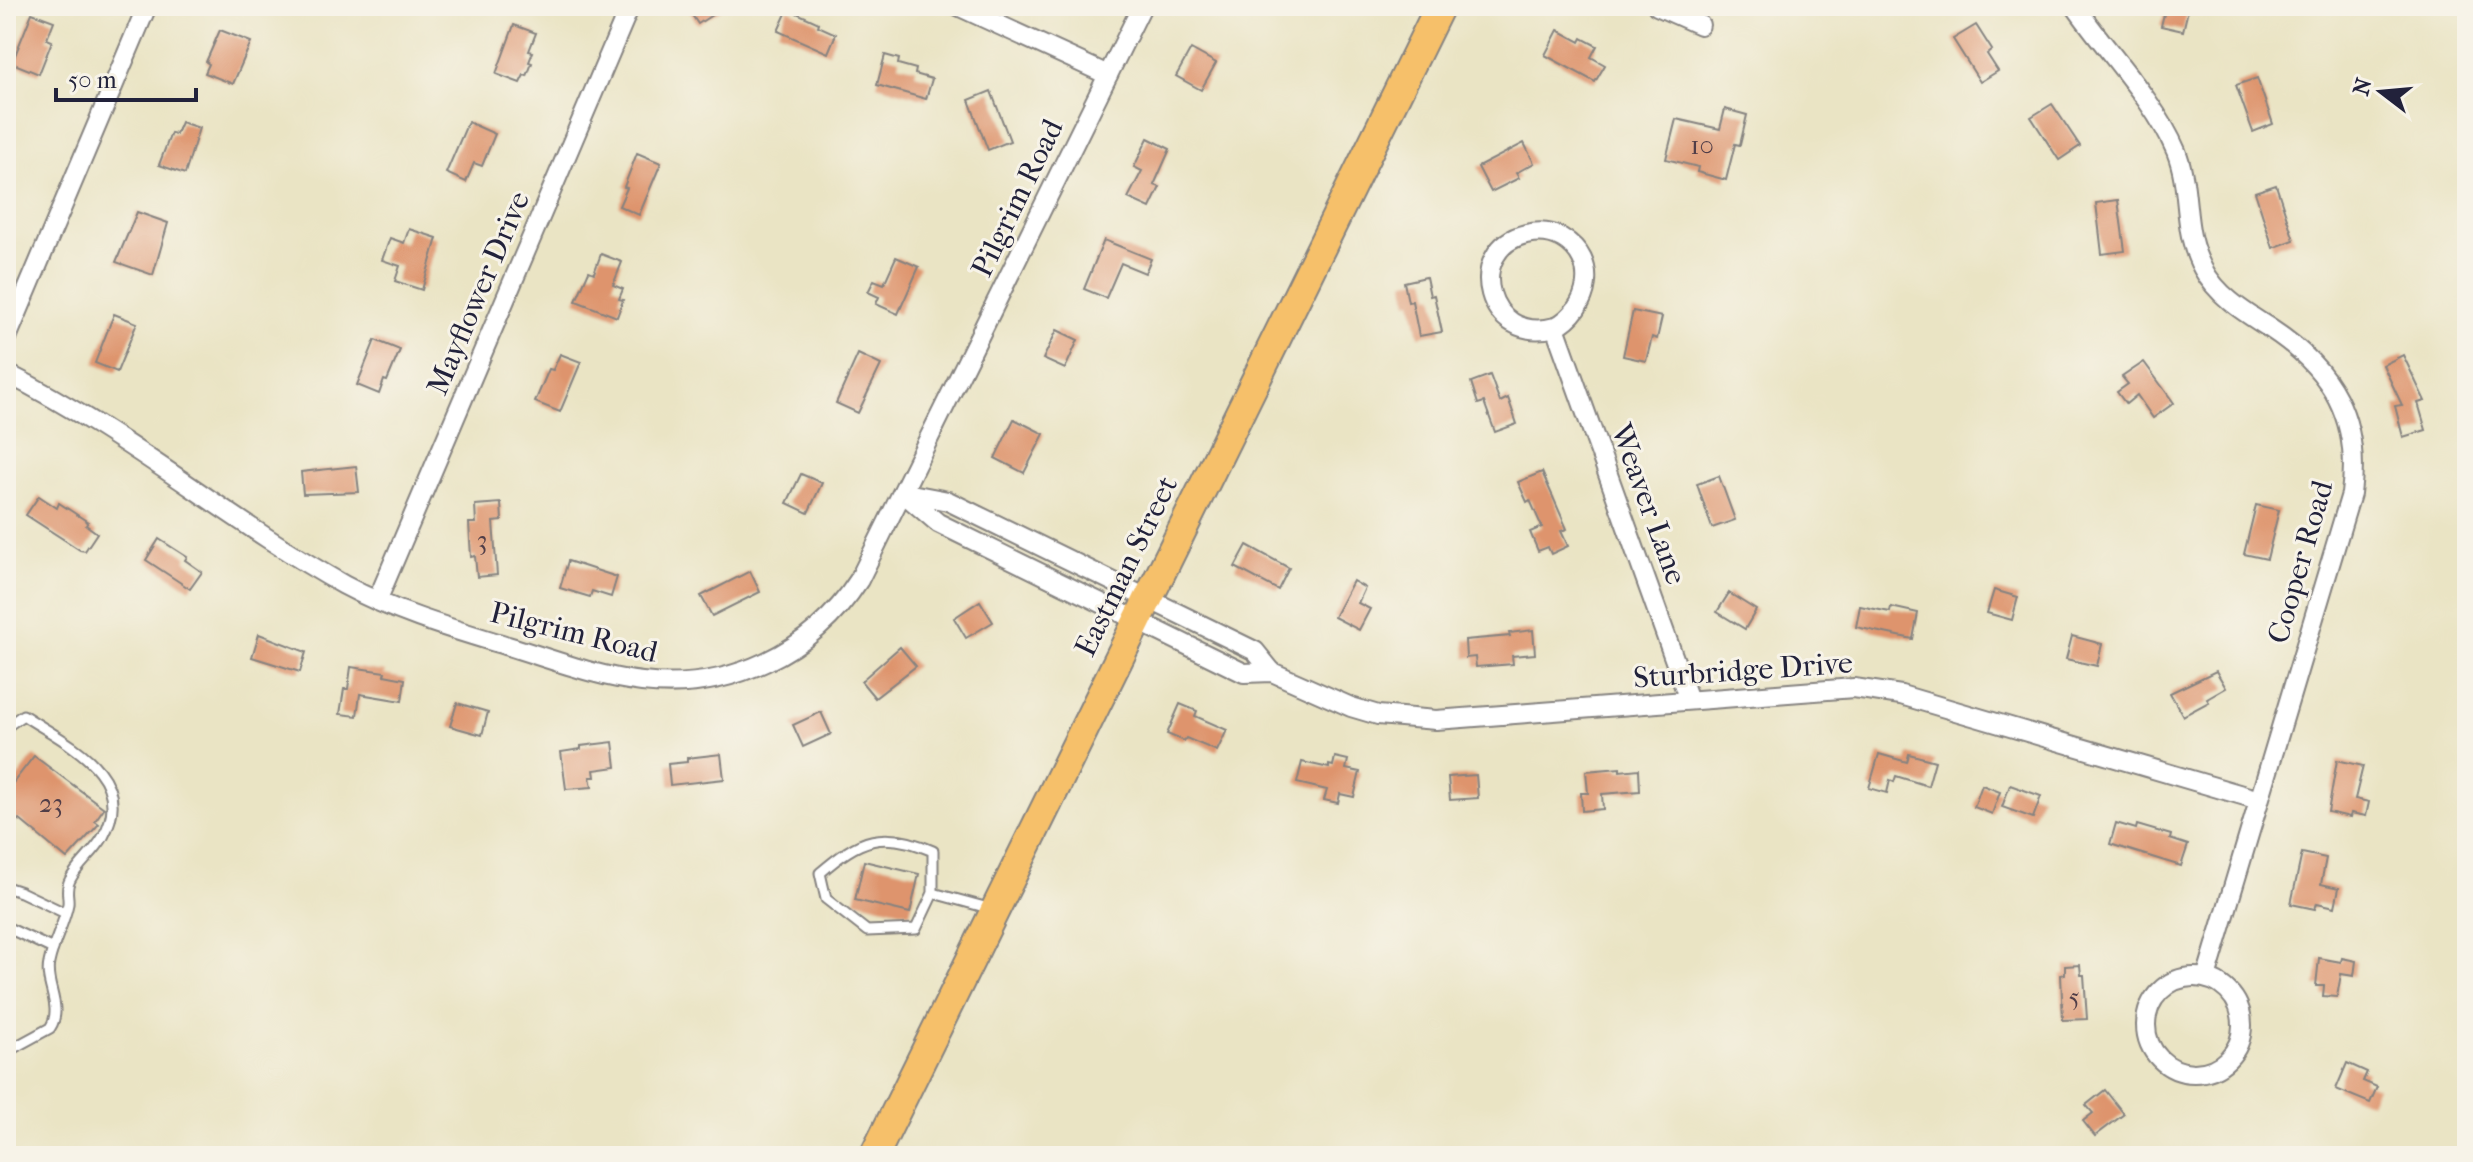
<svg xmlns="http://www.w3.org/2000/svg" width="2473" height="1162" font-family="'IM FELL French Canon',serif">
<rect width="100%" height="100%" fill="#f7f3e8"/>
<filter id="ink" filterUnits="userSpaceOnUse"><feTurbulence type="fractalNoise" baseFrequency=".0125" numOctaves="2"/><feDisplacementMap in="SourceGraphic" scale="16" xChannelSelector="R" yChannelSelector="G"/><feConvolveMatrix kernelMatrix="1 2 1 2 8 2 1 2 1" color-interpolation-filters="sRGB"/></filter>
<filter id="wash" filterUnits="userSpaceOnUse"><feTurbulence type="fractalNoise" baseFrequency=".006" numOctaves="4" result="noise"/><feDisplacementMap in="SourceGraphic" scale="32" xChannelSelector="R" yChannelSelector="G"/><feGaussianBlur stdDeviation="1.8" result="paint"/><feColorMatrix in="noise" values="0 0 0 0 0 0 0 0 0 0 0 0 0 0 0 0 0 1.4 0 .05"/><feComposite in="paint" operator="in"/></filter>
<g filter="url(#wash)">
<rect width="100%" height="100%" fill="#eae4c4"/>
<g id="blocks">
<g fill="#de946d">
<polygon points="686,6 726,6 698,24"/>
<polygon points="2166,6 2189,6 2183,31 2161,26"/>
<polygon points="788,9 819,23 818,26 836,34 828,53 778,31"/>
<polygon points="32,13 54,21 47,39 52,41 39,74 12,63"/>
<polygon points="514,25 536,33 529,51 533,52 529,62 532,63 527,76 524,75 520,83 496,74"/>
<polygon points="1976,25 1992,50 1987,54 1998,71 1980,82 1953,39"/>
<polygon points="220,30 251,42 233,84 205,73 209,64 206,62"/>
<polygon points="1558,30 1580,42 1582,38 1597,46 1591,57 1605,65 1595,82 1545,55"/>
<polygon points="1191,49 1216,63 1201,90 1176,76"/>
<polygon points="885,55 899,59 898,64 916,69 915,74 932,79 926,99 877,85"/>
<polygon points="2257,78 2273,124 2253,132 2236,85"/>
<polygon points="991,91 1010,141 988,150 969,100"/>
<polygon points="2052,104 2080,146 2059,160 2031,117"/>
<polygon points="1725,109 1747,115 1740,145 1735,144 1726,180 1697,172 1698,167 1666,159 1676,119 1720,129"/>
<polygon points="181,122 199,128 185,174 159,165 171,133 176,134"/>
<polygon points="468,122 495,134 482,166 474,163 466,182 446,173"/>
<polygon points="1148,138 1170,149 1154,185 1160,187 1150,208 1128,198 1142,171 1134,167"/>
<polygon points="1524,143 1534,163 1516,173 1519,178 1491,192 1478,167"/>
<polygon points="637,153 661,163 639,215 619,206 627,188 624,187"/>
<polygon points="2276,185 2294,240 2273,248 2255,192"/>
<polygon points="2118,200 2125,251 2102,254 2096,203"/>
<polygon points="137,212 168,223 153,275 116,262"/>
<polygon points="409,229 437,238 422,290 395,281 400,266 382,260 390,238 404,243"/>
<polygon points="1104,240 1151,259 1145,273 1121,263 1106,298 1084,289"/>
<polygon points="601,254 622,262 613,285 623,289 619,299 623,300 617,317 576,301 589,271 594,273"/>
<polygon points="896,257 919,267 898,314 876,304 879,297 868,292 874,280 884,284"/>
<polygon points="1426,277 1430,296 1434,295 1442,332 1419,336 1412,301 1408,302 1404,282"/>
<polygon points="1633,311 1662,317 1657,339 1652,337 1646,361 1623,356"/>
<polygon points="114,314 137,323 117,372 95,363"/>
<polygon points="1057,330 1078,340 1065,369 1043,359"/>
<polygon points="375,340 400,350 387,381 384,380 379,394 357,385"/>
<polygon points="560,354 581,362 560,412 535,402 549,369 553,370"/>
<polygon points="858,354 881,365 858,413 836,403"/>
<polygon points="2403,355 2425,401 2418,403 2426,430 2403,437 2395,406 2402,405 2383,365"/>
<polygon points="2144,362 2174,403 2153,418 2137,395 2126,404 2117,392 2128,384 2122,377"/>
<polygon points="1490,375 1500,402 1508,398 1517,424 1495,432 1484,402 1478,404 1471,382"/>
<polygon points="1014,419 1044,434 1024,473 995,458"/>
<polygon points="356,466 359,492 303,494 301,472"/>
<polygon points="1542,472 1567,529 1561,531 1568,546 1551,554 1548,547 1538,551 1530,532 1542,527 1530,500 1527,502 1518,482"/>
<polygon points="801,474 822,483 808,513 787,503"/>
<polygon points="1719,476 1735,520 1712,528 1697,484"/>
<polygon points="39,496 57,508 59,503 88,522 86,525 97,533 85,551 80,550 26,515"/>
<polygon points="501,503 502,521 493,522 497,575 477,577 475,556 471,557 469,523 476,523 475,505"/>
<polygon points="2256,505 2279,510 2267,559 2244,554"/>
<polygon points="159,539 187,557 185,560 202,572 190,589 146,560"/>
<polygon points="1247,545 1289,568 1278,590 1235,567"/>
<polygon points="568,561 617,577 611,597 592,591 590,597 560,588"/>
<polygon points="750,571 760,592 712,616 701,596"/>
<polygon points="1353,581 1365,588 1358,603 1370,609 1359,630 1334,617"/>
<polygon points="1994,590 2018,597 2012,620 1987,613"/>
<polygon points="1729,593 1756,610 1745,629 1717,612"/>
<polygon points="980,601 993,622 966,638 954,618"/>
<polygon points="1860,606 1890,612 1891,607 1918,613 1913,639 1856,627"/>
<polygon points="1533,630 1535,654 1512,656 1513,664 1476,667 1475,657 1466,658 1465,640 1510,636 1509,633"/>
<polygon points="259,634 306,652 300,672 252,657"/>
<polygon points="2072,636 2102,644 2097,666 2066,659"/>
<polygon points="900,647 916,666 875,698 861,681"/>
<polygon points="351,667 385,672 384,675 405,679 402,701 360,694 357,716 340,714 344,689 348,689"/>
<polygon points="2216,671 2226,688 2207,699 2209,702 2183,716 2170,693"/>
<polygon points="457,703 488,712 482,735 450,726"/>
<polygon points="1180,704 1197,711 1195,716 1227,730 1217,751 1186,738 1184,741 1167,734"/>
<polygon points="821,712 831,734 803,747 793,725"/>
<polygon points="613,742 616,767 594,770 595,777 590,777 592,787 566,789 561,752 581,749 581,746"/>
<polygon points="721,754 724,779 670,785 668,764 687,762 687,758"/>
<polygon points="1879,754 1907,762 1909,754 1935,761 1928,786 1896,776 1894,782 1890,780 1887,793 1869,788"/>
<polygon points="34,756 104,808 95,821 99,824 67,859 19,819 17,821 6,812 6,792"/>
<polygon points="1335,757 1348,760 1346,769 1360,772 1354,797 1340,794 1338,803 1324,800 1327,790 1297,783 1302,762 1329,768 1329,765 1333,766"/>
<polygon points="2337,760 2363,766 2355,799 2369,802 2366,816 2351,813 2350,817 2328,812"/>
<polygon points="1620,768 1620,771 1639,769 1640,791 1602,794 1603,809 1582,811 1581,793 1588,793 1586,771"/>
<polygon points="1476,775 1478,798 1450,800 1448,777"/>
<polygon points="1982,785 2000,792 1992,814 1974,807"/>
<polygon points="2010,785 2041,796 2033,818 2002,807"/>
<polygon points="2116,823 2136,829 2137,825 2171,835 2170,839 2188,845 2181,866 2110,844"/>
<polygon points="2302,853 2326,858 2321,884 2339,888 2335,907 2317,903 2315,909 2291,904"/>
<polygon points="864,861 919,874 910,913 855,900"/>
<polygon points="2319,958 2341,962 2342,958 2356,961 2354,976 2341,974 2337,997 2323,996 2324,986 2316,986"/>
<polygon points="2080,965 2081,975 2084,975 2087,1019 2063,1020 2061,975 2065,974 2065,966"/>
<polygon points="2347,1063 2367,1072 2363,1081 2377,1087 2370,1103 2336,1089"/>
<polygon points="2105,1090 2124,1114 2095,1136 2083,1121 2093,1113 2086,1105"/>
</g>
</g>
</g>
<g filter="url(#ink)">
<use href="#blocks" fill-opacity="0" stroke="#868380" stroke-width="2"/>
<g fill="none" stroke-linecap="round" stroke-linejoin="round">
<g stroke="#868380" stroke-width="13">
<g id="lane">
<path d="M 6,727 L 23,715 C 65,743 138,774 103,837 C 94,853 78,864 70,880 C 65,889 69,896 68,904 C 64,924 53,943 49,963 C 44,984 64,1007 50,1028 L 6,1052"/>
<polyline points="6,887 21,892 65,913"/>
<path d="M 933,893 L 933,851 C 883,829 860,838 820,873 L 826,899 L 867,931 L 916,929 L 933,893 L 992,909"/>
<polyline points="6,927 53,949"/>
</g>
</g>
<g stroke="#868380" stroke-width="22">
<g id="street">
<polyline points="958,6 1108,75"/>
<polyline points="1657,6 1700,25"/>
<path d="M 2075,6 C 2106,51 2155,101 2176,151 C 2192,191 2181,229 2203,269 C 2218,297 2246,313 2271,329 C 2332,369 2361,420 2351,494 L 2206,978"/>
<path d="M 1555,327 C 1590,309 1600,260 1562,238 C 1551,232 1539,231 1526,234 C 1463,249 1486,346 1555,327 L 1689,700"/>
<polyline points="6,340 147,6"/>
<path d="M 6,373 C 125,432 228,520 344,585 C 396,613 452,629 508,646 C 551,659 597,677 642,682 C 728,692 812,653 859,580 L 1142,6"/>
<polyline points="903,493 938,523 1244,673 1272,672 1351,707 1378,715 1436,720 1854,688 1901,695 2259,800"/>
<polyline points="906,493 948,501 1255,651 1272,672"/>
<polyline points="377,601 630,6"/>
<circle cx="2194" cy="1025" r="48"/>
</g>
</g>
<g stroke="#868380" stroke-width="32">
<polyline id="primary" points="874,1156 1440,6"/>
</g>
<use href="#lane" stroke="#fff" stroke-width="9"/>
<use href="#street" stroke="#fff" stroke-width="18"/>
<use href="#primary" stroke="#f6c06b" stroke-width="28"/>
</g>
</g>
<g text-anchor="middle" stroke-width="6" stroke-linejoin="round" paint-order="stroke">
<g font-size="26" fill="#513e48">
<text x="1702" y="154">10</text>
<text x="482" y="549">3</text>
<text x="51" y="812">23</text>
<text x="2074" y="1006">5</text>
</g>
<g font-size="30" fill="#22223b" stroke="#f7f3e8">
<text transform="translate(1017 198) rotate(-64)" y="10">Pilgrim Road</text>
<text transform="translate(478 293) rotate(-67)" y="10">Mayflower Drive</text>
<text transform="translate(1649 504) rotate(70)" y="10">Weaver Lane</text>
<text transform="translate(2300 562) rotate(-74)" y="10">Cooper Road</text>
<text transform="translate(1126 566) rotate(-64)" y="10">Eastman Street</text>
<text transform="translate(574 632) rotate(14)" y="10">Pilgrim Road</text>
<text transform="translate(1743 670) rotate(-4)" y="10">Sturbridge Drive</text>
</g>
</g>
<rect width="2473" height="1162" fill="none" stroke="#f7f3e8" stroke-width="32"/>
<g transform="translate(2381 92) rotate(286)" stroke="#f7f3e8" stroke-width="6" paint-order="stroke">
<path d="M0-6L14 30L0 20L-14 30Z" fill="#22223b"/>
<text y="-12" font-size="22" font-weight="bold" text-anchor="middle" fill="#22223b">N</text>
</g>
<path d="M56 88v12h140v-12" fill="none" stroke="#22223b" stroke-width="4"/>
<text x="68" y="88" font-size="24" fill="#22223b" stroke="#f7f3e8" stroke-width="6" paint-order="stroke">50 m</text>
</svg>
